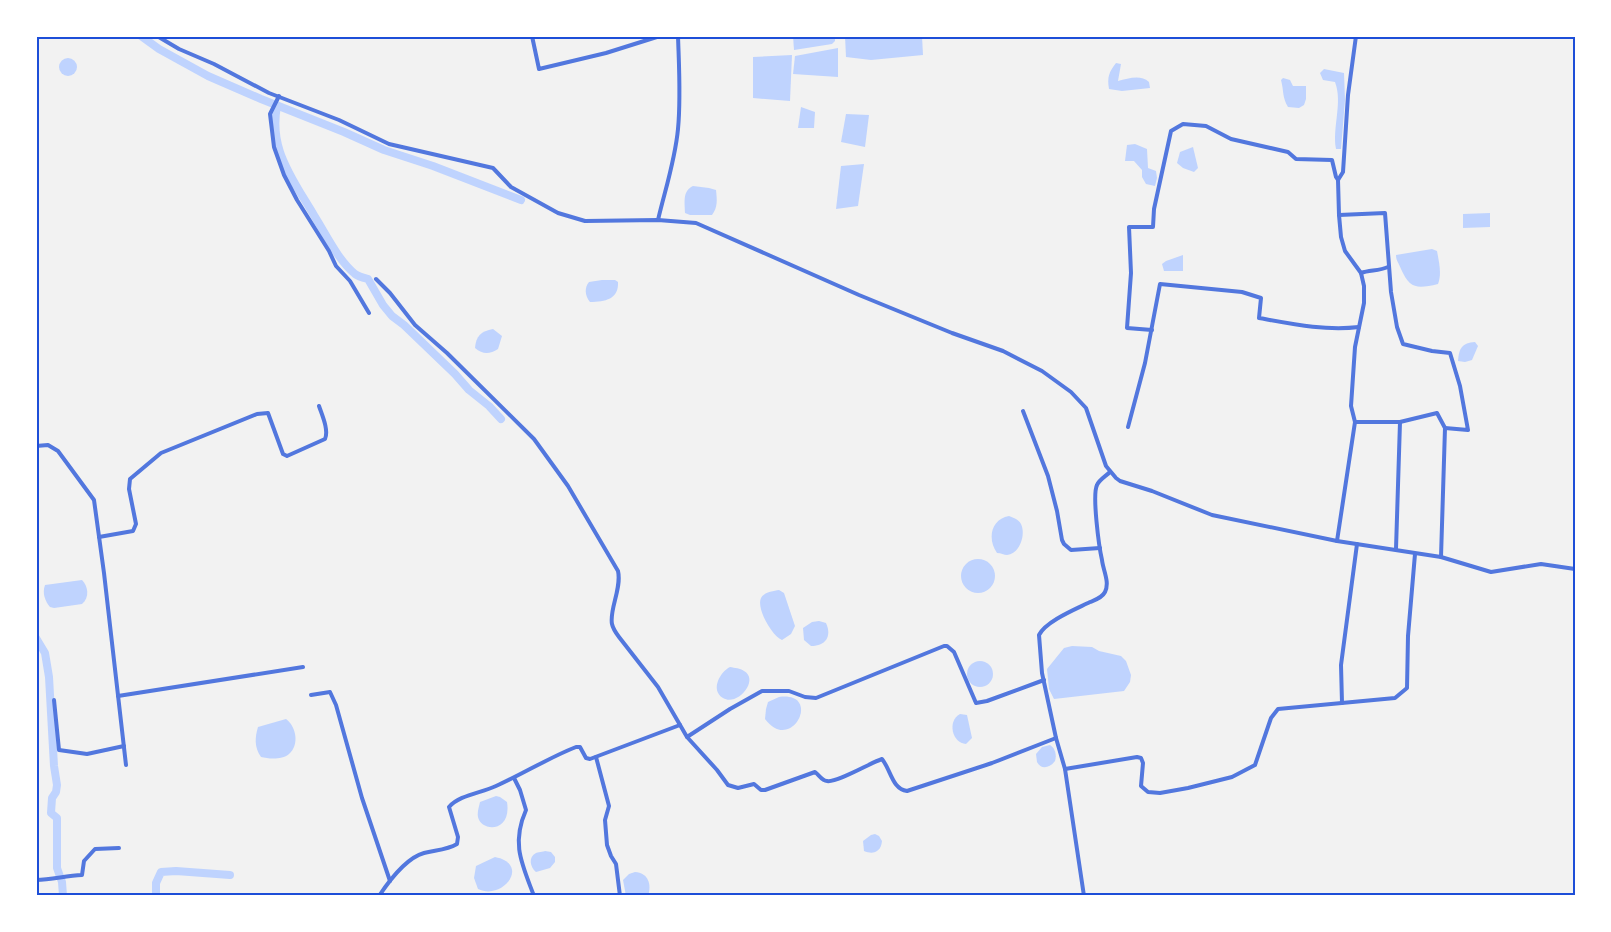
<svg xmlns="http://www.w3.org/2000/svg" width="1611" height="932" font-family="'Libre Baskerville',serif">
<rect width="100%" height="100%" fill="#f2f2f2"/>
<g fill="#bfd3fe">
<polygon points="793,36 835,36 835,41 832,44 794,50"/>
<polygon points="845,36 922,36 923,55 871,60 846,57"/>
<polygon points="838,48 838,77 793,74 795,56"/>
<polygon points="792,55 790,101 753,98 753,57"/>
<circle cx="68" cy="67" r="9"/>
<path d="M 1116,63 L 1121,64 L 1118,81 C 1128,79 1140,74 1149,82 L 1150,88 L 1122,91 L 1109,89 C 1107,77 1109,72 1116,63 Z"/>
<path d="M 1324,69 L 1344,73 L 1345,100 L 1341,149 L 1336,149 C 1332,127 1343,103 1335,82 L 1323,80 L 1320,73 Z"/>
<path d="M 1283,78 L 1290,80 L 1293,86 L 1306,86 L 1306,99 L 1304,105 L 1299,108 L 1288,107 C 1282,97 1284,91 1281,80 Z"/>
<polygon points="801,107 815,112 814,128 798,128"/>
<polygon points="846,114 869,115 865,147 841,142"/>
<polygon points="1135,144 1147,149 1148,168 1156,171 1157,178 1155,186 1146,184 1142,177 1142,170 1134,161 1125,161 1127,145"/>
<polygon points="1193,147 1198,168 1194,172 1183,168 1177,163 1180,152"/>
<polygon points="864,164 858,206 836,209 841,166"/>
<path d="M 693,186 L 709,188 L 716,190 C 717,200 718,207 712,215 L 690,215 L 685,213 C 685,203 682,191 693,186 Z"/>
<polygon points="1490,213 1490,227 1463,228 1463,214"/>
<path d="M 1432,249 L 1437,251 C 1439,262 1442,274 1438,284 C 1417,289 1410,289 1401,269 C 1399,263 1396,261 1396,255 Z"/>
<polygon points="1183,255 1183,271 1164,271 1162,264 1166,261"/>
<path d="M 602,280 L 615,280 L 618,282 C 619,299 605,302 590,302 C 585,296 584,288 589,282 Z"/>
<path d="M 493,329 L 502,336 L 498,349 C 490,354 483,355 475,348 C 476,336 481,331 493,329 Z"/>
<path d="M 1475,342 L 1478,346 L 1472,360 L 1465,362 L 1458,361 C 1459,348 1462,343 1475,342 Z"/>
<path d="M 1009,516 C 1014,518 1018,519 1021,524 C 1026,534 1020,554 1007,555 C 1004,555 1001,553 997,553 C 987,539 991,519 1009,516 Z"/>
<circle cx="978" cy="576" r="17"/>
<path d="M 82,580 C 88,586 90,597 82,604 L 54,608 L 50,607 C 45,601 42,593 45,585 Z"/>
<path d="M 779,590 L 784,593 L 795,626 L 791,634 L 782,640 C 772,636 756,608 761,598 C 764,592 774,591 779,590 Z"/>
<path d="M 819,621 L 826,623 C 832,636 826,646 811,646 L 804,640 L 803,628 L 812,622 Z"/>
<polygon points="1072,646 1092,647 1099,651 1121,656 1126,661 1131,675 1130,682 1124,691 1054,699 1049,689 1047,669 1064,648"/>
<circle cx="980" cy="674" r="13"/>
<path d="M 730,667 C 735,668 740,668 744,671 C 760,680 737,707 723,698 C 710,690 720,672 730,667 Z"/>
<path d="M 779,697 C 823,691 792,755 765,719 L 766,709 L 768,702 Z"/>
<path d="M 960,714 L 967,715 L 972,738 L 966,744 C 952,743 947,721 960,714 Z"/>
<path d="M 286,719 C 296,726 300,745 289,754 C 282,760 269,759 261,757 C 254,747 255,737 258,727 Z"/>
<path d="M 1050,745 C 1055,748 1057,755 1055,761 C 1050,768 1041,770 1037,762 L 1036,754 L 1042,747 Z"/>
<path d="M 496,796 L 500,797 L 507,802 C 512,833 481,832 478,817 C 477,812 479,807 480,802 Z"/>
<path d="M 875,834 L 879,836 L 882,841 C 881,852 873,855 864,851 L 863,841 L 871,835 Z"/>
<path d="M 545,851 L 551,852 L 555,857 L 555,862 L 550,868 L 536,872 C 530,867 528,857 536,853 C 537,852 544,852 545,851 Z"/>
<path d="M 495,857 C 531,864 503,901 478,889 L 474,878 L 476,866 Z"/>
<path d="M 635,872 C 648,873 652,884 648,896 L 626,896 L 623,880 L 629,874 Z"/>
</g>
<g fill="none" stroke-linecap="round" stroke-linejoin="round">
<g stroke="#bfd3fe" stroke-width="8">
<polyline points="141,36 159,49 208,76 261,99 344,132 384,150 433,166 521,200"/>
<path d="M 277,106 C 274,122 275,137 280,152 C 288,176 303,196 315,217 C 327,236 338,260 355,274 C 359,277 364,278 368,279 L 383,305 L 392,316 L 404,325 L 455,374 L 469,390 L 489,406 L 501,419"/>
<polyline points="36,638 45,653 49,677 54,766 57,785 56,792 52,798 51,813 57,818 57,868 62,882 63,896"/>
<polyline points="156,896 156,883 161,872 176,871 230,875"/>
</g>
<g stroke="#5277de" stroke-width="4">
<polyline points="157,36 179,49 214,64 269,93 339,120 389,144 493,168 511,187 558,213 585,221 658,220 696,223 859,295 952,333 1003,351 1042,371 1071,392 1086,408 1106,466 1116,478 1120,481 1152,491 1212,515 1337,541 1441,557 1491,572 1541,564 1575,569"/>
<polyline points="532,36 539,69 606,53 660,36"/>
<polyline points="279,96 270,114 274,147 284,175 297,200 329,251 336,266 350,281 369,313"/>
<polyline points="1339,215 1385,213 1391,292 1397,327 1403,344 1432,351 1450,353 1460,386 1468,430 1445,428"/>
<path d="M 658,220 C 665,190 675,161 678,129 C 681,98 679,67 678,36"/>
<path d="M 1361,273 C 1370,270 1379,271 1388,267"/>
<path d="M 376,279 L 390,293 L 415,325 L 447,353 L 534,439 L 568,486 L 618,571 C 622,588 609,610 612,624 C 613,629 616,633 619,637 L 658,687 L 687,737 L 717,770 L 728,785 L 738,788 L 754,784 L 761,790 L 765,790 L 815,772 C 819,775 822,781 827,781 C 837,783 870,763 882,759 C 891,770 892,789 907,791 L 992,763 L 1056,738"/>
<polyline points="1152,330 1127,328 1131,273 1129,227 1153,227 1154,209 1171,131 1183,124 1206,126 1231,139 1288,152 1296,159 1332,160 1336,177 1338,180"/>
<polyline points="1023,411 1048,476 1057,511 1062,540 1064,544 1071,550 1100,548"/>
<polyline points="1355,422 1400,422 1396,549"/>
<polyline points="1400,422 1437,413 1445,428 1441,557"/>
<path d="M 1128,427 L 1145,363 L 1160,284 L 1242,292 L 1261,298 L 1259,318 C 1292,324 1325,331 1359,327"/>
<polyline points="36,446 48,445 58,451 94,500 104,573 126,765"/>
<path d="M 99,537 L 133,531 L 136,524 L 129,489 L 130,479 L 161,453 L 257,414 L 268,413 L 283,454 L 287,456 L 325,439 C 329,430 322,415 319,406"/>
<polyline points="1337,541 1355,422 1351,406 1355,347 1364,303 1364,286 1361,273 1345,251 1341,237 1339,215 1338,180 1343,172 1348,95 1356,36"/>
<polyline points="311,695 330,692 336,705 362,798 390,881"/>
<polyline points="118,696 303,667"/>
<polyline points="54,700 59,750 87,754 124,746"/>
<polyline points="1342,703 1341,665 1357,544"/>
<polyline points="687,737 730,709 762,691 789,691 805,697 816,698 944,646 947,646 954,652 976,703 987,701 1044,680"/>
<polyline points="596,757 609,806 605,820 607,845 611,856 616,864 620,896"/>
<polyline points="1065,769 1137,757 1141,758 1143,763 1141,786 1148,792 1160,793 1188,788 1232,777 1255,765 1271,718 1278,709 1395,698 1407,688 1408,636 1415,554"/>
<path d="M 514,778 L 520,790 L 526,810 C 511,844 522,864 534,896"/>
<path d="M 36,880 C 53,879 66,876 82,875 L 84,861 L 95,849 L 119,848"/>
<path d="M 379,896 C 389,881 406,858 424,853 C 436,850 447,850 457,844 L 458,837 L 449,807 C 459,795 481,793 496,786 C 523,774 548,758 576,747 L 580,747 L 586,758 L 590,759 L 680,725"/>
<path d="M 1084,896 L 1065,769 L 1056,738 L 1042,673 L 1039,635 C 1046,621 1076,609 1090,602 C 1095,600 1102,598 1105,592 C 1110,582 1103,570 1102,560 C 1099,547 1092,495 1097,485 C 1099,480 1106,476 1110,472"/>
</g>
</g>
<rect width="1611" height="932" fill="none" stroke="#ffffff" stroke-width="75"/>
<rect x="38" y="38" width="1536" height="856" fill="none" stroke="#1d4ed8" stroke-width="2"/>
</svg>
